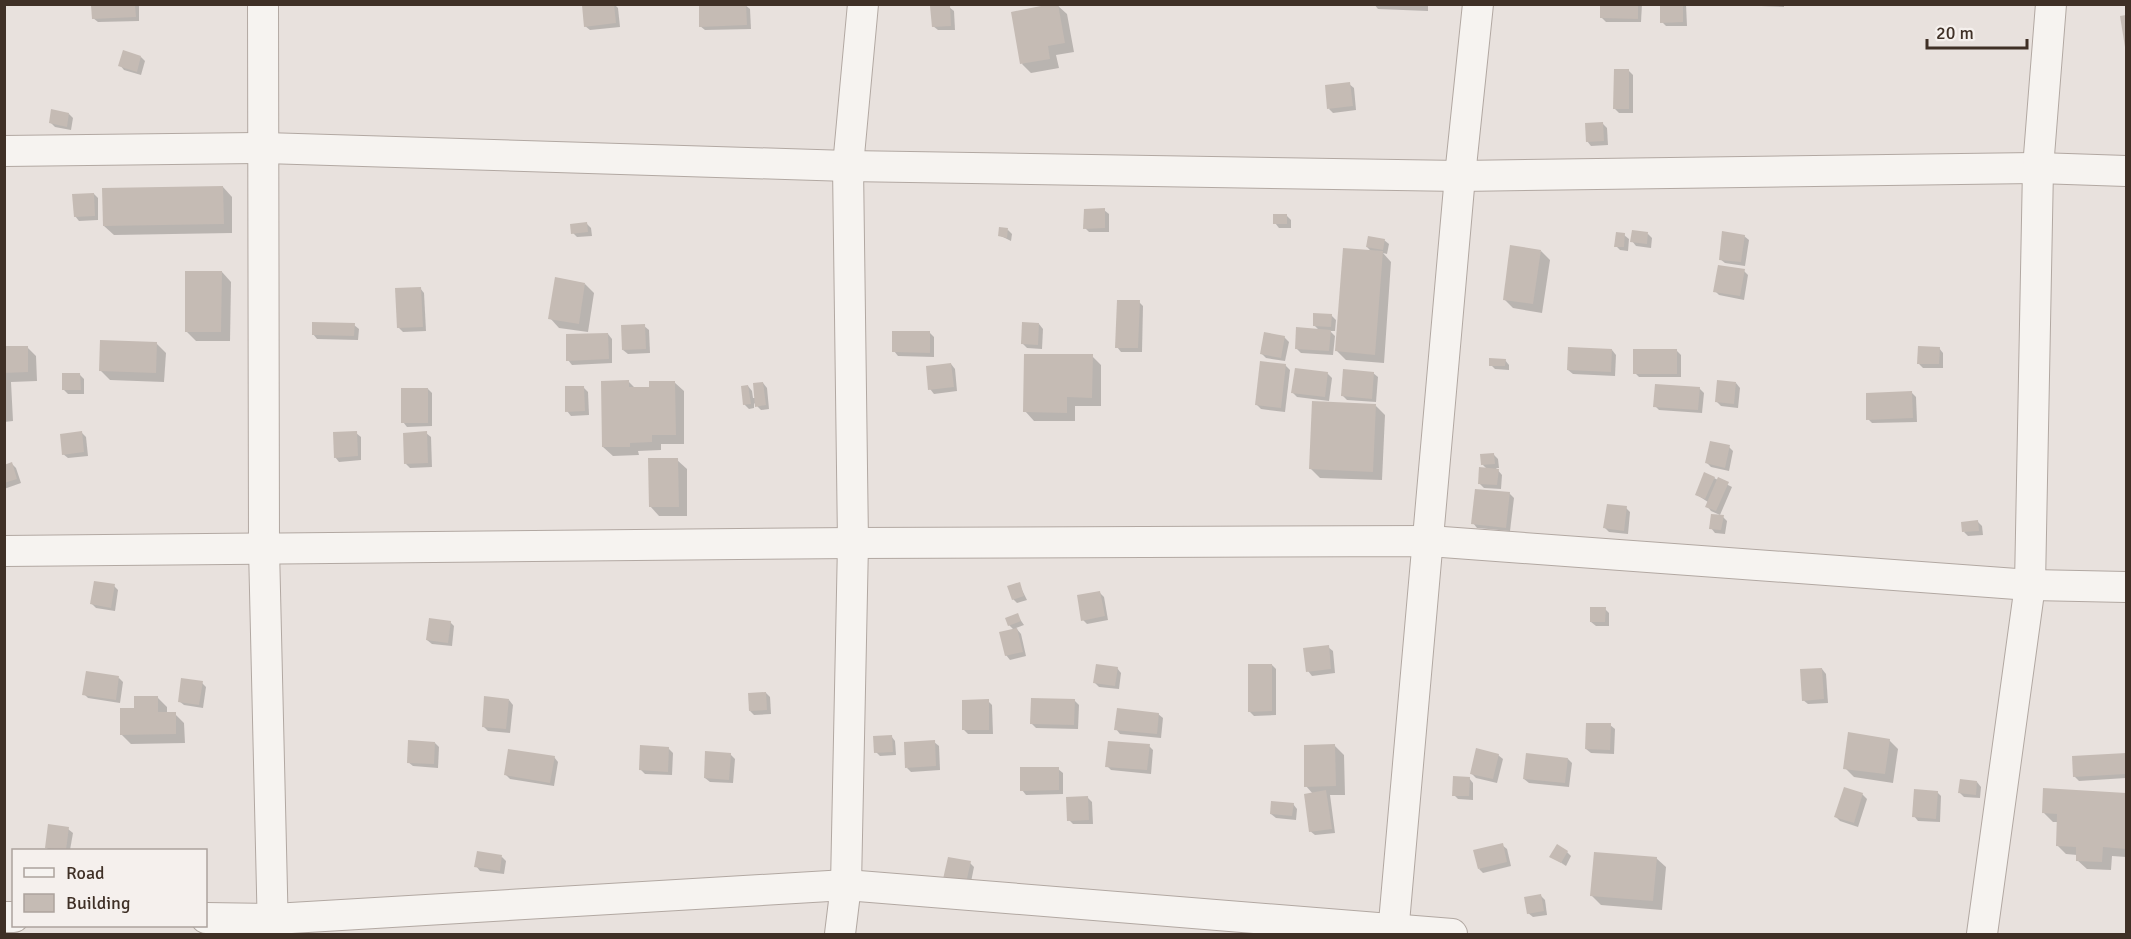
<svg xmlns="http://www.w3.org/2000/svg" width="2131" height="939" font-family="Signika,sans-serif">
<rect width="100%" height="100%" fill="#e8e1dd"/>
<g fill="#0003">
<polygon points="93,4 139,4 139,21 98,22 93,18"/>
<polygon points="608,4 614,4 618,8 620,27 590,30 585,26"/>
<polygon points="1374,4 1428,4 1428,11 1378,9"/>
<polygon points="1602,4 1642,4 1641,22 1606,22 1602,18"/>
<polygon points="1661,4 1686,4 1687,26 1666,26 1662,22"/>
<polygon points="1710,4 1784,4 1784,7"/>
<polygon points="745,5 750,9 751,29 705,30 700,26"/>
<polygon points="1057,5 1067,14 1074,52 1056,55 1059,68 1031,73 1022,64"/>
<polygon points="949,7 954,11 955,30 938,30 933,26"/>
<polygon points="141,57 145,61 141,75 124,70 120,65"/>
<polygon points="1629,71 1633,75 1633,113 1619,113 1615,109"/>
<polygon points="1349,84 1354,88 1356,110 1333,113 1329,109"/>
<polygon points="69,114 73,118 71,130 55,127 51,123"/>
<polygon points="1603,124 1607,128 1608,145 1591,146 1587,141"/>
<polygon points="223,187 232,197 232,233 114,235 104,226"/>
<polygon points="94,194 98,198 98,220 79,221 75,216"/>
<polygon points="1104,210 1109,214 1109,232 1089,232 1085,228"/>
<polygon points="1287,216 1291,220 1291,228 1279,228 1275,223"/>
<polygon points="587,224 591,228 592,236 577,237 573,233"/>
<polygon points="1008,230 1012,234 1011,241 999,235"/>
<polygon points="1648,234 1652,238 1651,248 1636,246 1632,241"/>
<polygon points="1624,235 1629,239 1628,251 1620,250 1616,246"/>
<polygon points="1744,236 1749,240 1745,266 1725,263 1720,259"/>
<polygon points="1384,240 1389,244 1387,254 1383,253 1391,262 1384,363 1346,360 1337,351 1372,252 1367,247"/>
<polygon points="1541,251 1550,260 1542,313 1513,308 1504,299"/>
<polygon points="1744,271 1748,275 1744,300 1719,295 1715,291"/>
<polygon points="222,272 231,282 230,341 196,341 186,331"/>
<polygon points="585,284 594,293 588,332 559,328 550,318"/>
<polygon points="420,288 424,293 426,331 403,332 398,327"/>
<polygon points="1139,302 1143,306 1142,352 1121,352 1117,347"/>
<polygon points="1331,315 1336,320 1335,331 1330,331 1335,336 1333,355 1301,353 1296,348 1319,330 1314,325"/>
<polygon points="1039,324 1043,329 1042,349 1027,348 1023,344"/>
<polygon points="354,325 359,329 358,340 317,339 313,334"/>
<polygon points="644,326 649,330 650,353 628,354 623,350"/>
<polygon points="930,333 934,337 934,357 898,356 894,351"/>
<polygon points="608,334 612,339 612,363 572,365 568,360"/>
<polygon points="1284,337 1289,342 1285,361 1266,358 1262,354"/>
<polygon points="156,343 166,353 164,382 110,380 101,371"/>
<polygon points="27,347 36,356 37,381 11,382 13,421 4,422 4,348"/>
<polygon points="1939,348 1943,353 1943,368 1923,368 1918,363"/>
<polygon points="1612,350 1616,355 1615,376 1573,374 1568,370"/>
<polygon points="1677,351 1681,355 1681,377 1639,377 1635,373"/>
<polygon points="1092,356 1101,365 1101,406 1075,406 1075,421 1034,421 1025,411"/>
<polygon points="1505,360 1509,365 1509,370 1495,369 1491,365"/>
<polygon points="951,364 955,369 957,391 934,394 930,389"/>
<polygon points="1285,365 1290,370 1285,412 1261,409 1256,404"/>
<polygon points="1327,373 1332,378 1329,401 1297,397 1293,393"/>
<polygon points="1373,373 1378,377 1376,402 1347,400 1343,396"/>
<polygon points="79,374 84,379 84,394 68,394 64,390"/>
<polygon points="629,382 635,388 650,388 674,382 684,391 684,444 661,444 661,450 638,451 639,455 613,456 603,447"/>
<polygon points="763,383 767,388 769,409 761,410 754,403 754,408 749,409 744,404 748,386 752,391 753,398 756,398"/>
<polygon points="1736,383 1740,388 1738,408 1721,406 1717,402"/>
<polygon points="584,388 588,392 589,415 571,416 567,411"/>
<polygon points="1699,388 1704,393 1702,413 1659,410 1655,406"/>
<polygon points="428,389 432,393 432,426 407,427 403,422"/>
<polygon points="1912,393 1916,397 1917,422 1872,423 1868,419"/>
<polygon points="1376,406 1385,415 1382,480 1320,478 1311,469"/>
<polygon points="82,433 86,437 88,456 68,458 63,454"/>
<polygon points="356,433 361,437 361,460 339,462 335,457"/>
<polygon points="426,433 431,437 432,467 410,468 406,464"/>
<polygon points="1729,447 1733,451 1729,471 1711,467 1707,463"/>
<polygon points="1494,455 1498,459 1499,468 1496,468 1502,475 1501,489 1484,488 1479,483 1487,469 1482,464"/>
<polygon points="677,460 687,469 687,516 659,516 650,506"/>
<polygon points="12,464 16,468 21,483 4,489 4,466"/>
<polygon points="1714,478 1732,487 1720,515 1711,511 1707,506 1708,502 1697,495"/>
<polygon points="1509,493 1514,498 1510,531 1477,528 1473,523"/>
<polygon points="1626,508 1630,512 1628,534 1609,532 1605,528"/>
<polygon points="1723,517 1727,521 1725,534 1715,533 1711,528"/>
<polygon points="1978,522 1982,526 1983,535 1968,536 1964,532"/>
<polygon points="1019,584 1027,600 1017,603 1013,599"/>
<polygon points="114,586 118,590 115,611 96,608 92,604"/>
<polygon points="1100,593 1104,597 1108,620 1087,624 1083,620"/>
<polygon points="1605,609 1609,613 1609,626 1596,626 1591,622"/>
<polygon points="1017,615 1024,625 1016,628 1021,634 1026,656 1010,660 1006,655 1014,630 1009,625"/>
<polygon points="450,622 454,626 452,646 432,644 427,640"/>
<polygon points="1328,647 1333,651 1335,673 1312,676 1308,671"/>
<polygon points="1272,665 1276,669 1276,715 1254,716 1249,711"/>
<polygon points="1117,668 1121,673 1119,689 1099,687 1095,683"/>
<polygon points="1822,669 1826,674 1828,703 1808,704 1803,700"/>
<polygon points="119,678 123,682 120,703 88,698 84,694"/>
<polygon points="202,683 206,687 203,708 184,705 179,701"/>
<polygon points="766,693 770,697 771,714 754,715 750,711"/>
<polygon points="158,698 167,707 167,714 175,714 184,723 185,743 131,744 121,734 135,710"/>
<polygon points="509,700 513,705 510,733 488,731 483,726"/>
<polygon points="1074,700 1079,705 1078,729 1036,728 1031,723"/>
<polygon points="988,701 992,705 993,734 968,734 964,730"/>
<polygon points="1158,714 1163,718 1161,738 1120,734 1116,729"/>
<polygon points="1610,725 1615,729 1614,754 1591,753 1586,749"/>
<polygon points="891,736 895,741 896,755 880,756 876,752"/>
<polygon points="1889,740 1898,749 1893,783 1854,777 1845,768"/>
<polygon points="934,742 939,746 940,770 911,772 907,768"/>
<polygon points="435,743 439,747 438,768 413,766 408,762"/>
<polygon points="1334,745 1344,755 1345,795 1330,795 1335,833 1315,835 1310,831 1313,794 1306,786"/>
<polygon points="1149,746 1153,750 1151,774 1111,770 1107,766"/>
<polygon points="668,748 673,753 672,775 645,774 641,770"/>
<polygon points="730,754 735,759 733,783 710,782 705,778"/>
<polygon points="2126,754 2126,778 2079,781 2074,776 2073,758"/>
<polygon points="1498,755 1503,759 1497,783 1476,778 1472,774"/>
<polygon points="554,757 558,762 554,786 510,779 506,775"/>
<polygon points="1568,759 1572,763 1569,787 1529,783 1524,779"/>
<polygon points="1058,769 1063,773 1063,794 1026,795 1022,790"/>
<polygon points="1469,778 1473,783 1473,800 1458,799 1454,795"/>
<polygon points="1977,782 1981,787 1980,798 1964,797 1960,793"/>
<polygon points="2045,790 2126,795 2126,857 2112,856 2111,870 2087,869 2077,860 2077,855 2066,854 2057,845 2058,822 2053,822 2044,813"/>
<polygon points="1937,792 1941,796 1940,822 1918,821 1914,816"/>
<polygon points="1862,794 1867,799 1858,827 1840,821 1836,817"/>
<polygon points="1087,797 1092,802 1093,824 1073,824 1069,820"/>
<polygon points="1293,804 1297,809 1296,820 1276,818 1271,814"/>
<polygon points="68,829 73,833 70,850 49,850 46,847"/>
<polygon points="1502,845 1507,849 1511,866 1483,873 1479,869"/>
<polygon points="1567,852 1571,856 1566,866 1551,856"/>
<polygon points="502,857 506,861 504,874 480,871 476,866"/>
<polygon points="1656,858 1666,867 1662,910 1601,905 1592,896"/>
<polygon points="970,863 974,867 970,887 949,883"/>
<polygon points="1541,896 1545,900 1547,915 1533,917 1528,913"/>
</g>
<g fill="#c5bbb4">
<polygon points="614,4 616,23 584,27 582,5"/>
<polygon points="699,4 746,4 747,25 699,27"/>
<polygon points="1051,4 1058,4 1065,43 1048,46 1050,59 1020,64 1011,12"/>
<polygon points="1600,4 1638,4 1638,19 1600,18"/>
<polygon points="1660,4 1683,4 1683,22 1660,23"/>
<polygon points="91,5 135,5 136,17 92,19"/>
<polygon points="950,5 951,26 932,27 930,6"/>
<polygon points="2126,15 2126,47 2125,47 2120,16"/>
<polygon points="123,50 141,56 137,72 118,66"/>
<polygon points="1614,69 1629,69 1629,109 1613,109"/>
<polygon points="1350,82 1353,106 1327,109 1325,85"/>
<polygon points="51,109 69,113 67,127 49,123"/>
<polygon points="1603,122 1604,141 1586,142 1585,123"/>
<polygon points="223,186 224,224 103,226 102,188"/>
<polygon points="94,193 95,216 74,217 72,194"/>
<polygon points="1105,208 1105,228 1083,229 1084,209"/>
<rect x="1273" y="214" width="14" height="10"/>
<polygon points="587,222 588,232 571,234 570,224"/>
<polygon points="999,227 1008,228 1007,238 998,236"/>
<polygon points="1632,230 1648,232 1647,244 1630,242"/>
<polygon points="1722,231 1745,235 1741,262 1719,260"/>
<polygon points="1616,232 1625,233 1624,247 1614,247"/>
<polygon points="1368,236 1385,239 1383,250 1366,247"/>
<polygon points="1510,245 1541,250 1533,304 1503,300"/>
<polygon points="1343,248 1383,251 1375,355 1335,351"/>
<polygon points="1718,265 1745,269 1740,296 1713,292"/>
<polygon points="185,271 222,271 221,332 185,332"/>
<polygon points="555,277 585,283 579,324 548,319"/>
<polygon points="421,287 423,327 397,328 395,288"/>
<polygon points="1117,300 1140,300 1138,348 1115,348"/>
<polygon points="1313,313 1332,314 1331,327 1313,326"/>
<polygon points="312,322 355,323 354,336 312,335"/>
<polygon points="1022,322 1039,323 1038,345 1021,344"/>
<polygon points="645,324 646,349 622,350 621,325"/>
<polygon points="1296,327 1331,330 1329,351 1295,349"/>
<polygon points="892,331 930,331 930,353 892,352"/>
<polygon points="1264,332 1285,336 1281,358 1260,354"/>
<polygon points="608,333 609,359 566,361 566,334"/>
<polygon points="100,340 157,342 156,373 99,371"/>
<polygon points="4,346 28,346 28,372 4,373"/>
<polygon points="1918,346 1940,347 1939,364 1917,364"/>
<polygon points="1568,347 1612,349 1611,372 1567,370"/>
<rect x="1633" y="349" width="44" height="25"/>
<polygon points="1024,354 1093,354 1092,398 1067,397 1067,413 1023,412"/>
<polygon points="1489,358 1506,359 1505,366 1489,366"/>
<polygon points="1260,361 1286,364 1281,408 1255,405"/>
<polygon points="951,363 954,387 928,390 926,366"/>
<polygon points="1295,368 1328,372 1325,397 1291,393"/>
<polygon points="1343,369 1374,372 1372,399 1341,396"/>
<polygon points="62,373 80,373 81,390 62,390"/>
<polygon points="629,380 629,387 649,387 649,381 675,381 676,435 652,435 652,442 630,443 630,447 602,447 601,381"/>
<polygon points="1717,380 1736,382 1734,404 1715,402"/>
<polygon points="763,382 766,405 755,407 753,383"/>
<polygon points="1655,384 1700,387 1698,410 1653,407"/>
<polygon points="748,385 751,404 743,405 741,386"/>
<polygon points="565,386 584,386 585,411 565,412"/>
<rect x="401" y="388" width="27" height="35"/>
<polygon points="1912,391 1913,418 1866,420 1866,393"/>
<polygon points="1312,401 1376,404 1373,472 1309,469"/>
<polygon points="82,431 84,452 62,455 60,434"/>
<polygon points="357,431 358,456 334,458 333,432"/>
<polygon points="427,431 428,463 404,464 403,433"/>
<polygon points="1710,441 1730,445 1725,468 1705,463"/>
<polygon points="1494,453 1495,464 1481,465 1480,454"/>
<polygon points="648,458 678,458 679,507 649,507"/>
<polygon points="12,462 17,479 4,483 4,465"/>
<polygon points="1479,467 1499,469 1497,485 1478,484"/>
<polygon points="1704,472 1715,477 1705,499 1695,495"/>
<polygon points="1718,477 1729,482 1716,511 1705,507"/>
<polygon points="1475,489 1510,492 1506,528 1471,524"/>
<polygon points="1607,504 1627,506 1624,531 1603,528"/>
<polygon points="1711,514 1724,515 1721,530 1709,529"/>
<polygon points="1978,520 1979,531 1962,532 1961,522"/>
<polygon points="94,581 115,584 111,608 90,604"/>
<polygon points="1020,582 1024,596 1012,600 1007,586"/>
<polygon points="1100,591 1105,616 1081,621 1077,595"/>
<polygon points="1590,607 1606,607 1605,622 1590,622"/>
<polygon points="1018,613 1021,621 1008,626 1005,618"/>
<polygon points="429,618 451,621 448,643 426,640"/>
<polygon points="1017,628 1023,652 1005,656 999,632"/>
<polygon points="1329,645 1331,669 1306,672 1303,648"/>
<polygon points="1096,664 1118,667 1115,686 1093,683"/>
<polygon points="1248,664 1272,664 1272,711 1248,712"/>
<polygon points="1822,668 1824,699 1802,701 1800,669"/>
<polygon points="86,671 119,676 116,700 82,695"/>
<polygon points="181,678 203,681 199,705 178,702"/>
<polygon points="766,692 767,710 749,711 748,693"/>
<polygon points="134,696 158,696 158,712 176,712 176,734 120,735 120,708 134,708"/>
<polygon points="484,696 509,699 506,729 482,727"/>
<polygon points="1031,698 1075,699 1074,725 1030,724"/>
<polygon points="989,699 989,730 962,730 962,700"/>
<polygon points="1117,708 1159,713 1157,734 1114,730"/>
<polygon points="1586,723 1611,723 1610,750 1585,749"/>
<polygon points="1848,732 1890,739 1885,774 1843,769"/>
<polygon points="892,735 893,752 874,753 873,736"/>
<polygon points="408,740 435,742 434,764 407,763"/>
<polygon points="935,740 936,766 905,768 904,742"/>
<polygon points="1108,741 1150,744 1147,770 1105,767"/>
<polygon points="1335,744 1336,786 1304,787 1304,745"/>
<polygon points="640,745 669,747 668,772 639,770"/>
<polygon points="1476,748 1499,754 1493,779 1470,774"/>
<polygon points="508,749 555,756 550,783 504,775"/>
<polygon points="705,751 731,753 729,780 704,778"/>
<polygon points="1526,753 1568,758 1565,783 1523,779"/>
<polygon points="2126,753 2126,774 2073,777 2072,756"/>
<polygon points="1020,767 1059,767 1059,790 1020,791"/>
<polygon points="1453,776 1470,777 1469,796 1452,796"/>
<polygon points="1960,779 1977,781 1976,795 1958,793"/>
<polygon points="1844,787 1863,793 1854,823 1834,817"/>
<polygon points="2043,788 2126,793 2126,849 2103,847 2102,862 2076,861 2076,847 2056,846 2057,814 2042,813"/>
<polygon points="1914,789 1938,791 1936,819 1912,817"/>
<polygon points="1326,790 1332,829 1309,832 1304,794"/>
<polygon points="1088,796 1089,820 1067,821 1066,797"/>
<polygon points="1271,801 1294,803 1292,816 1270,814"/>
<polygon points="48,824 69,827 66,850 45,848"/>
<polygon points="1503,843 1507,862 1478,869 1473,850"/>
<polygon points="1557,844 1568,851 1561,863 1549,857"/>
<polygon points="477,851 502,855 500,871 474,867"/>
<polygon points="1594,852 1657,857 1653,901 1590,896"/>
<polygon points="948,857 971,861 966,883 943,879"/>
<polygon points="1541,894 1544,911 1527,914 1524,897"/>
</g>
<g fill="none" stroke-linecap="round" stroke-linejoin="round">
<g stroke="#b2a8a2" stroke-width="32">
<g id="minor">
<polyline points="263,4 264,548 273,934"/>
<polyline points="4,151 265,148 848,166 1460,176 2038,168 2126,171"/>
<polyline points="4,551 853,543 1429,541 2030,585 2126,587"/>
<polyline points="4,917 14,917"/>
<polyline points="206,918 274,919 846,885 1452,934"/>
<polyline points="840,934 846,885 853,543 848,166 863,4"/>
<polyline points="1393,934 1460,176 1478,4"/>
<polyline points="1982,934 2030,585 2038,168 2051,4"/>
</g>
</g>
<use href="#minor" stroke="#f6f3f0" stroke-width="30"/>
</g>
<rect width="2131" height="939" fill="none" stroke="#3f3026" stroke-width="12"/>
<rect x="12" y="849" width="195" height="78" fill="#f5f0ed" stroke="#aca39d" stroke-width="1.5"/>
<rect x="24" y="868" width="30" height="9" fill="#f6f3f0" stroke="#aca39d" stroke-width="1.5"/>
<text x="66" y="879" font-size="18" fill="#3f3026">Road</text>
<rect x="24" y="894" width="30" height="18" fill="#c5bbb4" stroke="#aca39d" stroke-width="1.5"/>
<text x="66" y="909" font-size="18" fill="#3f3026">Building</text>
<path d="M1927 39v9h100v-9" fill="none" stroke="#3f3026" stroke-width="3"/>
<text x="1936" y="39" font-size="18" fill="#3f3026" stroke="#f5f0ed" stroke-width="4.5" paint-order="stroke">20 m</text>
</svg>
